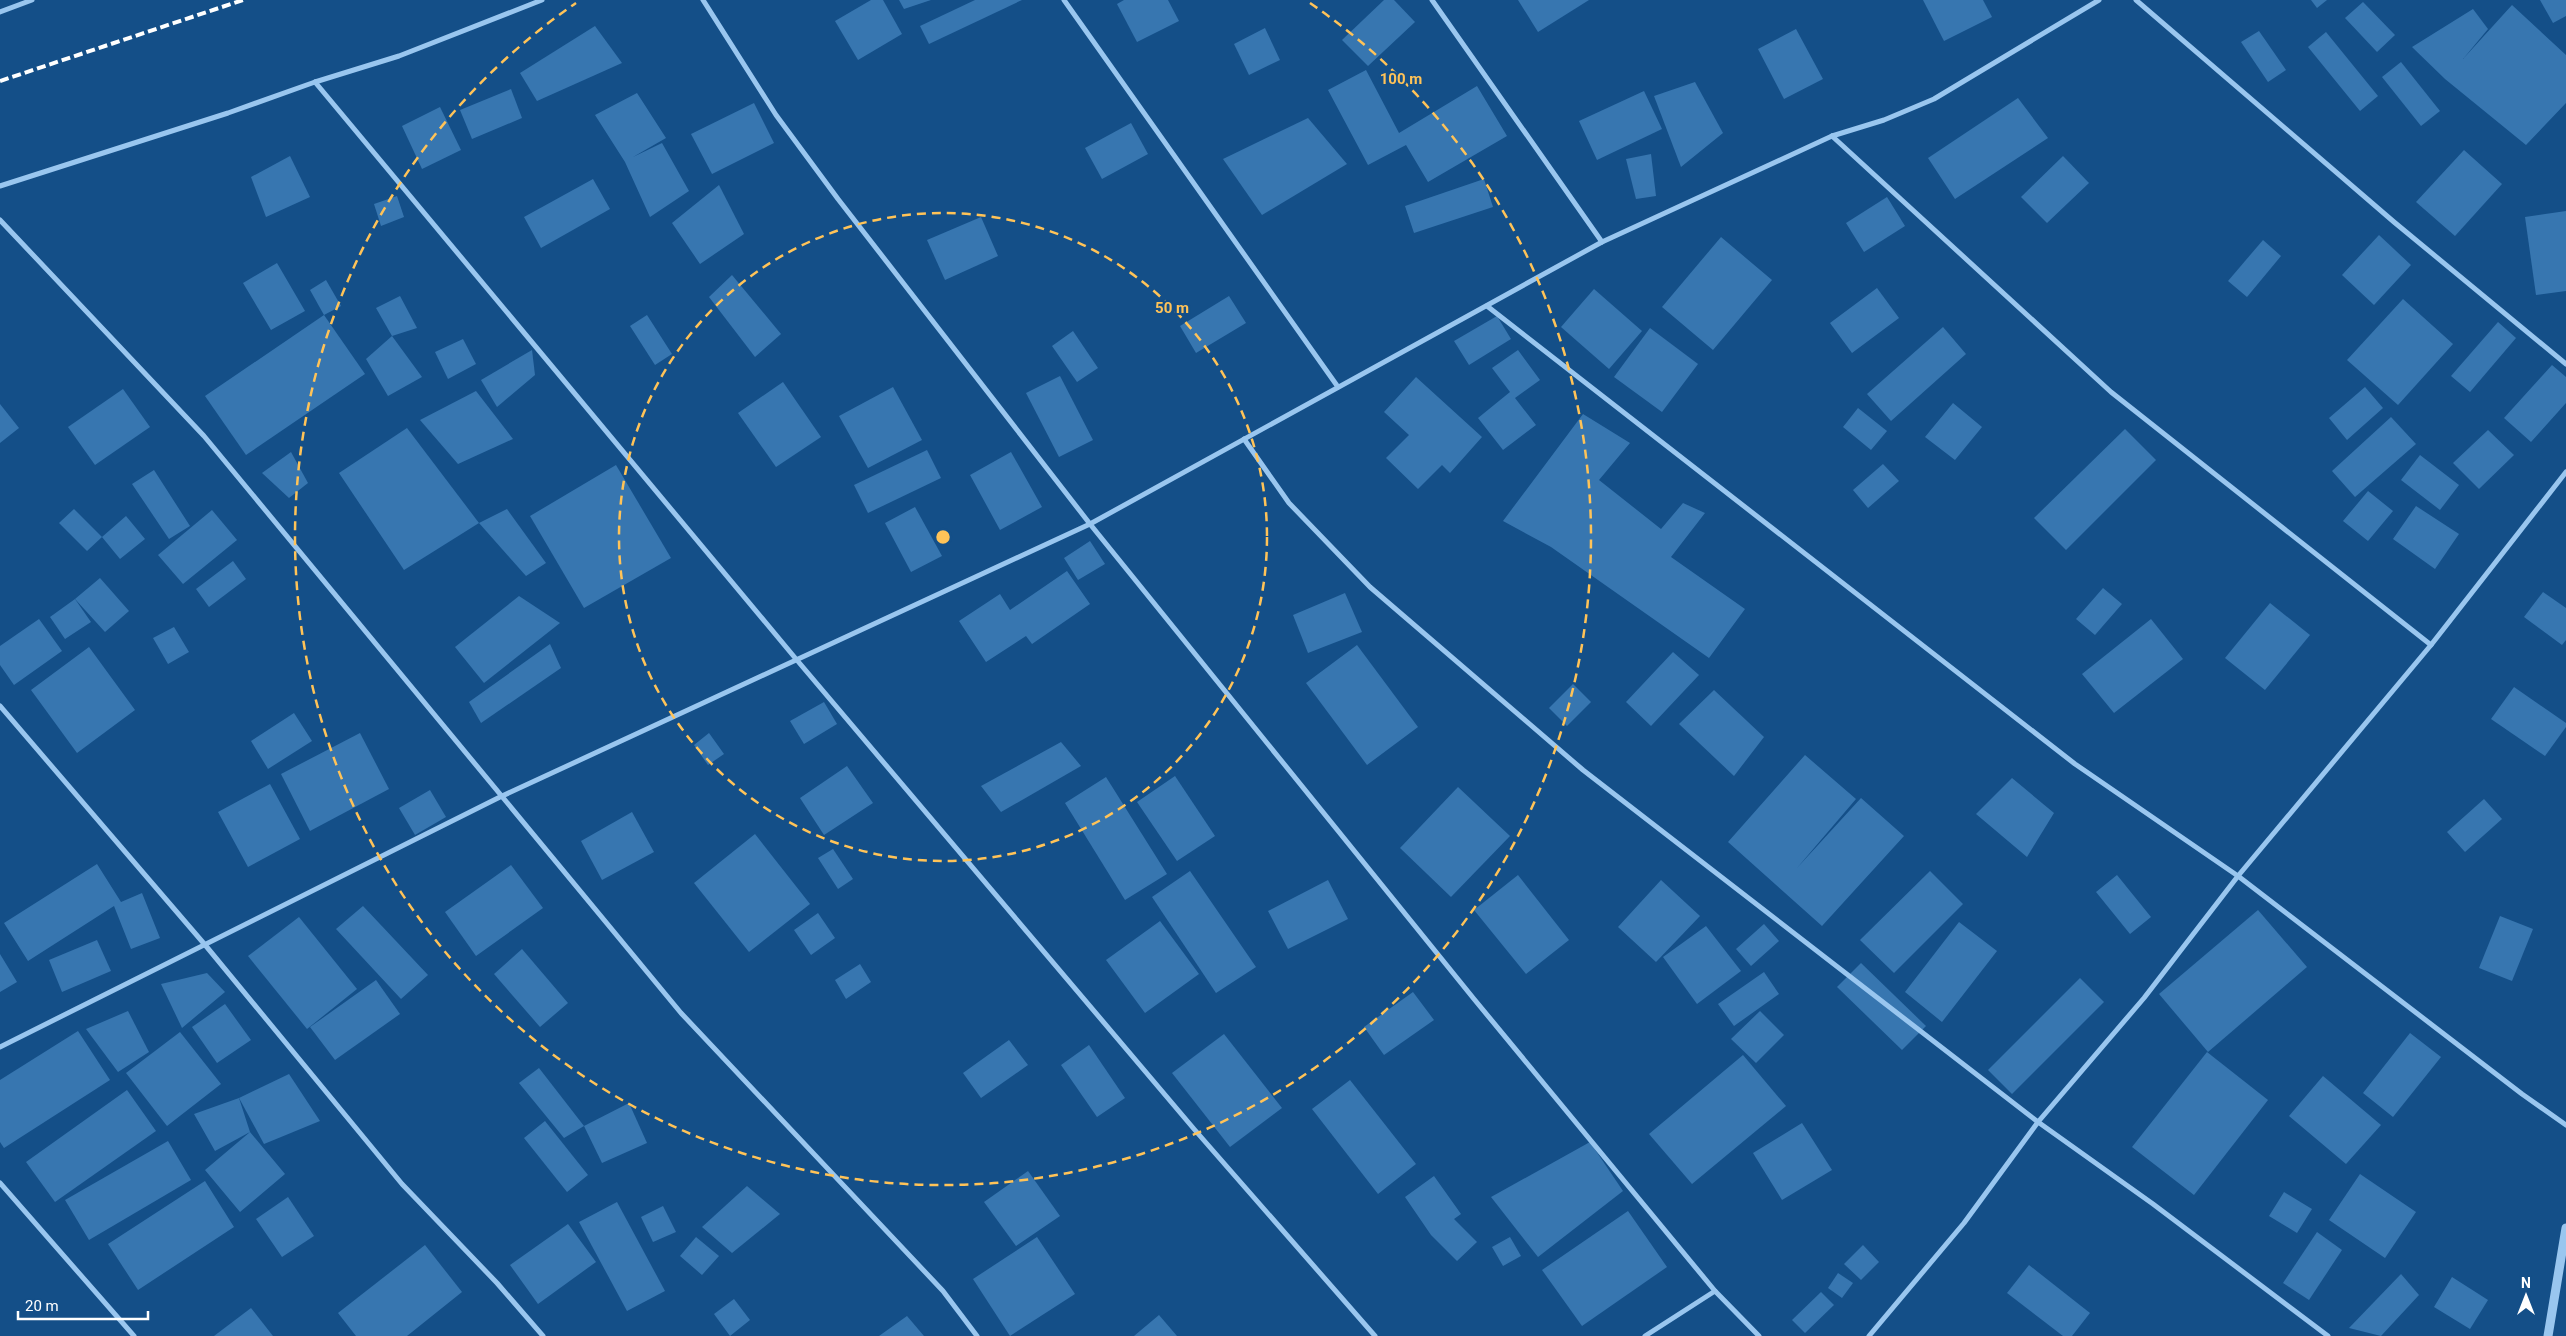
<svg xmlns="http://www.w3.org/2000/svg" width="2566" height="1336" font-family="Roboto,sans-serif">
<rect width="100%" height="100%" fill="#144f88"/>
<g fill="#3776b0">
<polygon points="871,0 883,0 902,34 858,60 835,21"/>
<polygon points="899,0 931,0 904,9"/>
<polygon points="975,0 1022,0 929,44 920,26"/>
<polygon points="1124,0 1168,0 1179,21 1137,42 1117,4"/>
<polygon points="1384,0 1394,0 1415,22 1368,66 1342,40"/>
<polygon points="1518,0 1589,0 1538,32"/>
<polygon points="1923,0 1983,0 1992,17 1944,41"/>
<polygon points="2311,0 2327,0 2317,8"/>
<polygon points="2540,0 2566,0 2566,16 2553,23"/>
<polygon points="2363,2 2395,35 2377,52 2345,18"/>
<polygon points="2512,5 2566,55 2566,103 2526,145 2445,79 2412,47 2473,9 2488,29 2463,59"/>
<polygon points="595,26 622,63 537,101 520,73"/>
<polygon points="1265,28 1280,60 1249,75 1234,44"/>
<polygon points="1796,29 1823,79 1784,99 1758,49"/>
<polygon points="2259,31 2286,70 2268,82 2241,42"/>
<polygon points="2326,32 2378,96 2360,111 2308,47"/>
<polygon points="2401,62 2440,111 2421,126 2382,77"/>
<polygon points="1366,70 1399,133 1477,86 1507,136 1428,182 1406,145 1368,165 1328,90"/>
<polygon points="1695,82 1723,133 1681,167 1654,96"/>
<polygon points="511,89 522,118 472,139 460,110"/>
<polygon points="1644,91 1662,129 1597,160 1579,121"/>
<polygon points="637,93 666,138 633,157 662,143 689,191 650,217 625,162 595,115"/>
<polygon points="2018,98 2048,138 1955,199 1928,158"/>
<polygon points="754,103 774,143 712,174 691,134"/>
<polygon points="440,107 461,150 422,169 402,126"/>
<polygon points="1308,118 1347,164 1262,215 1223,159"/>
<polygon points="1131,123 1148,154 1102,179 1085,148"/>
<polygon points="2464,150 2502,184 2455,236 2416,202"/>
<polygon points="1651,154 1656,196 1636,199 1626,159"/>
<polygon points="290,156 310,197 266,217 251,177"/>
<polygon points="2063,156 2089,183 2047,223 2021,197"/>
<polygon points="593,179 610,209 541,248 524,217"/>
<polygon points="1484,179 1493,207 1414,233 1405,206"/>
<polygon points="719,185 744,234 700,264 672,223"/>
<polygon points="397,196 404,217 381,226 374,204"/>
<polygon points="1887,197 1905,226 1864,252 1846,223"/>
<polygon points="2566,211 2566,291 2536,295 2525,217"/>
<polygon points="981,217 998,256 945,280 927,240"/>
<polygon points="2379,235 2411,265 2374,305 2342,275"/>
<polygon points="1721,237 1772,280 1713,350 1662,307"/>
<polygon points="2263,240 2281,256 2247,297 2228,281"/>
<polygon points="277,263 305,311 271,330 243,283"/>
<polygon points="732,275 781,334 755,357 709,297"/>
<polygon points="326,280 341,306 324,315 310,290"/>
<polygon points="1877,288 1899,318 1852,353 1830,323"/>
<polygon points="1594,289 1642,331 1609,369 1561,327"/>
<polygon points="400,296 417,328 392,336 376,308"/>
<polygon points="1229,296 1246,323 1196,353 1180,326"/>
<polygon points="2403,299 2453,344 2398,405 2347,360"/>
<polygon points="324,315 365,374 246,455 205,396"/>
<polygon points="647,315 672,354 655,365 630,326"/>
<polygon points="1497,316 1511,339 1469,365 1454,341"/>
<polygon points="2498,322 2516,338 2470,392 2451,376"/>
<polygon points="1943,327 1966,354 1891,421 1867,394"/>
<polygon points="1650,328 1698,364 1662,412 1614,377"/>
<polygon points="1073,331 1098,368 1077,382 1052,346"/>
<polygon points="392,336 422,377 388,396 366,359"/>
<polygon points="463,339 476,364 448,379 435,352"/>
<polygon points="532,350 535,375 497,407 481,380"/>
<polygon points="1518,350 1540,380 1515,398 1536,425 1503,450 1478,418 1510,392 1492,368"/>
<polygon points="2552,365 2566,377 2566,403 2531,442 2504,418"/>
<polygon points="1060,376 1093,440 1059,457 1026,393"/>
<polygon points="1416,377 1482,437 1450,473 1442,465 1418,489 1386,458 1409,435 1384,412"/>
<polygon points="783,382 821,437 776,467 738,413"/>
<polygon points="893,387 922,440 868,468 839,416"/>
<polygon points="2365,387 2383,408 2347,440 2329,418"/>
<polygon points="123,389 150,427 95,465 68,427"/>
<polygon points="476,391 513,439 458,464 420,420"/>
<polygon points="1953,403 1982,427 1955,460 1925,437"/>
<polygon points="0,404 19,428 0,443"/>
<polygon points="1858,408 1887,431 1871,450 1843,427"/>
<polygon points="1583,414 1630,443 1599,480 1661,529 1683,503 1705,513 1671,557 1745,609 1709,658 1551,547 1503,521"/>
<polygon points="2391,417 2416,444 2355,497 2332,471"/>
<polygon points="407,428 479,523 404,570 339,473"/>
<polygon points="2125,429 2156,460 2066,550 2034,518"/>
<polygon points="2488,430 2514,455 2479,489 2453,463"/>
<polygon points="927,450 941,478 868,513 854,485"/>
<polygon points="291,452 308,483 289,498 262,473"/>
<polygon points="1011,452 1042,507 1000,530 970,475"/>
<polygon points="2420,455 2459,485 2440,510 2401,480"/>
<polygon points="1883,464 1899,481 1868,508 1853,490"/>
<polygon points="616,465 671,558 584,608 530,516"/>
<polygon points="154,470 190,526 169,539 132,484"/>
<polygon points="2368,491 2393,511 2368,541 2343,521"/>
<polygon points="2416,506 2459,534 2435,569 2393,539"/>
<polygon points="915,507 942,556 911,572 885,523"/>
<polygon points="74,509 102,537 87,551 59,523"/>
<polygon points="507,509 546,563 526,576 479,523"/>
<polygon points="212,510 237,540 183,584 158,555"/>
<polygon points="126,516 145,539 120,559 102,537"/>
<polygon points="1090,541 1105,564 1078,580 1064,558"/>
<polygon points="233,561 246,579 209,607 196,589"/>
<polygon points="1067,571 1090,604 1032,644 1026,636 986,662 959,621 1000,594 1010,610"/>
<polygon points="100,578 129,611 105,632 75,599"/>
<polygon points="2103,588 2122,604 2095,635 2076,619"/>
<polygon points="2543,592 2566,608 2566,640 2562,645 2524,617"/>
<polygon points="1345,593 1362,632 1308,653 1293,615"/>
<polygon points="519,596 560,623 484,683 455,647"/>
<polygon points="75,599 91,622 65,639 50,617"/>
<polygon points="2270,603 2310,635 2265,690 2225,658"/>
<polygon points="39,619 62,651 14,685 0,665 0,646"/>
<polygon points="2151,619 2183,659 2114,713 2082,674"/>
<polygon points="174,627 189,652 168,664 153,638"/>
<polygon points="550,644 561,668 481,723 469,702"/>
<polygon points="1357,645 1418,727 1367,765 1306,683"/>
<polygon points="89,647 135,710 77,753 31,690"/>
<polygon points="1673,652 1699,675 1651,726 1626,702"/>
<polygon points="1573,684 1591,702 1567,726 1549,708"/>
<polygon points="2514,687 2566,723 2566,727 2545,756 2491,719"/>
<polygon points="1714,690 1764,737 1734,776 1679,724"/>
<polygon points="824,702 837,724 804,744 790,721"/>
<polygon points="294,713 312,741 268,769 251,741"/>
<polygon points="360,733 389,789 310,831 281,774"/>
<polygon points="709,733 724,754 708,765 694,745"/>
<polygon points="1061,742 1081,766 1001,812 981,786"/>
<polygon points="1805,755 1856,799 1797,868 1861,798 1904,836 1822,926 1728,842"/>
<polygon points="847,766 873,803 824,835 800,798"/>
<polygon points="1175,776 1215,836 1177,861 1137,802"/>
<polygon points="1106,777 1167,874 1125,900 1065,803"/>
<polygon points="2012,778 2054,813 2027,857 1976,814"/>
<polygon points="270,784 300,839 248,867 218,812"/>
<polygon points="1458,787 1510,836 1451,897 1400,848"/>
<polygon points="430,790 446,817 415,835 399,808"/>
<polygon points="2484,799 2502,819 2465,852 2447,832"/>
<polygon points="632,812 654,852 602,880 581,841"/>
<polygon points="755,834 810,904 749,952 694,883"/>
<polygon points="833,849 853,879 838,889 818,858"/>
<polygon points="97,864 121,902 142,893 160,938 131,949 114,906 28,961 4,923"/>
<polygon points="511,865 543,908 476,956 445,912"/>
<polygon points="1190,871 1256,967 1216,993 1152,897"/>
<polygon points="1930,871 1963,904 1894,973 1860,940"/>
<polygon points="1518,875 1569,940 1526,974 1474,910"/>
<polygon points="2117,875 2151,917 2130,934 2096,892"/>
<polygon points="1328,880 1348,919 1288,949 1268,911"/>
<polygon points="1661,880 1700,916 1656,962 1618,927"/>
<polygon points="363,906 428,975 401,999 336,929"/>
<polygon points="2258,910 2307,967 2208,1052 2159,994"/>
<polygon points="818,913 835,938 811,955 794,930"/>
<polygon points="2500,916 2533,929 2512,981 2479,968"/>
<polygon points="299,917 357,989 307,1029 248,956"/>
<polygon points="1160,921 1199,974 1145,1013 1106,960"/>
<polygon points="1959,922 1997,951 1942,1022 1905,992"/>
<polygon points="1764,924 1779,941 1751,966 1736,949"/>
<polygon points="1706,926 1741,971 1697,1004 1663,957"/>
<polygon points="97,940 111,971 62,992 49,960"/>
<polygon points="522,949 568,1003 540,1027 494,974"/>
<polygon points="0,954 17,982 0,992"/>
<polygon points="1861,963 1926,1026 1902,1050 1837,987"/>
<polygon points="860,964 871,982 846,999 835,980"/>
<polygon points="1764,972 1779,994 1734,1026 1718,1004"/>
<polygon points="207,973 225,992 182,1028 161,984"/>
<polygon points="2080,978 2104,1002 2012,1094 1988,1070"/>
<polygon points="376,980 400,1014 335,1060 310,1027"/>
<polygon points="1413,992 1434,1020 1384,1055 1364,1027"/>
<polygon points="225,1004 251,1040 217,1063 192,1027"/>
<polygon points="128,1011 149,1052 118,1072 86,1029"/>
<polygon points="1760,1011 1784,1035 1756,1063 1731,1039"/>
<polygon points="78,1031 110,1080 4,1148 0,1142 0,1080"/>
<polygon points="180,1032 221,1084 167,1126 126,1073"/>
<polygon points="2410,1033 2441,1057 2393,1117 2363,1093"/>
<polygon points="1224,1034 1282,1108 1230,1147 1172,1073"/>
<polygon points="1009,1040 1028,1065 981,1098 963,1073"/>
<polygon points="1089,1045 1125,1098 1097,1117 1061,1065"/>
<polygon points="2207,1052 2268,1100 2194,1195 2132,1147"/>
<polygon points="1743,1055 1786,1106 1692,1184 1649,1134"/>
<polygon points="539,1068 584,1126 564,1138 519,1083"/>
<polygon points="289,1074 320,1121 264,1144 239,1098"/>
<polygon points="2323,1076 2381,1125 2346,1164 2289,1116"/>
<polygon points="1350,1080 1416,1164 1378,1194 1312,1109"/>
<polygon points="127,1090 156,1131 55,1202 26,1162"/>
<polygon points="239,1098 250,1132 285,1174 240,1212 205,1170 250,1132 215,1151 194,1114"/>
<polygon points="629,1103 647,1143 602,1163 584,1126"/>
<polygon points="545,1121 588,1175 567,1192 524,1138"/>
<polygon points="1802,1123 1832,1170 1782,1200 1753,1153"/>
<polygon points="168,1141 191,1180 89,1240 65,1200"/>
<polygon points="1590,1142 1623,1191 1538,1257 1491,1197"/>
<polygon points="1028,1171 1060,1216 1016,1246 984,1202"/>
<polygon points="2360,1174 2416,1212 2385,1258 2329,1220"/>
<polygon points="1434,1176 1461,1214 1454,1219 1477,1242 1457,1261 1431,1235 1405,1197"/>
<polygon points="205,1181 234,1227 138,1290 108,1244"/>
<polygon points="747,1186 780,1214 732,1253 702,1227"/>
<polygon points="2284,1192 2312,1209 2297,1233 2269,1216"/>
<polygon points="288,1197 314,1236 282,1257 256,1219"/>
<polygon points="617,1202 665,1291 627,1311 579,1222"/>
<polygon points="663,1206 676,1232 653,1242 641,1217"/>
<polygon points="1628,1211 1667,1267 1582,1326 1542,1270"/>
<polygon points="568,1224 596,1262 538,1304 510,1265"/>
<polygon points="2317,1232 2342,1250 2309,1300 2283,1283"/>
<polygon points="696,1237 719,1256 702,1275 680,1256"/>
<polygon points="1037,1237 1075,1294 1010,1336 973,1279"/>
<polygon points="1510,1237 1521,1256 1503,1266 1492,1247"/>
<polygon points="425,1245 462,1292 407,1336 356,1336 338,1313"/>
<polygon points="1863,1245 1879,1262 1861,1280 1844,1264"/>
<polygon points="2029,1265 2090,1313 2072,1336 2063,1336 2007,1293"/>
<polygon points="1838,1273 1853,1283 1842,1298 1828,1288"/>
<polygon points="2401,1274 2419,1295 2381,1336 2349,1328"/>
<polygon points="2452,1277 2488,1300 2470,1329 2434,1307"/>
<polygon points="1821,1292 1834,1305 1805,1333 1792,1320"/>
<polygon points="734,1299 750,1320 730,1336 714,1314"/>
<polygon points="251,1308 273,1336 214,1336"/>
<polygon points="1159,1315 1177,1336 1134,1336"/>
<polygon points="907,1316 924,1336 879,1336"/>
</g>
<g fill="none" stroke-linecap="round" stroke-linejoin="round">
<g stroke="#99c6ef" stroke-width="5">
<polyline points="703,0 776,115 838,199 1090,524 1474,999 1715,1291"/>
<polyline points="1064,0 1338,387"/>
<polyline points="1432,0 1602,242"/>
<polyline points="2136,0 2394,222 2566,364"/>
<polyline points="0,12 32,0"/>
<polyline points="315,82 796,659 1194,1129 1375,1336"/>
<polyline points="1832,136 2111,392 2431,645"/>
<polyline points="0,186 228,113 315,82 399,56 542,0"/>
<polyline points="0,220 204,436 681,1013 943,1291 977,1336"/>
<polyline points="1487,306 2075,764 2238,876 2522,1094 2566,1125"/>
<polyline points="1244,439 1289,503 1370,587 1583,770 2038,1122 2153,1204 2328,1336"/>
<polyline points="0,706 206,946 402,1184 497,1283 543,1336"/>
<polyline points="0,1047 500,797 1090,524 1602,242 1832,136 1884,120 1934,99 2099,0"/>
<polyline points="0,1183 134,1336"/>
<polyline points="1645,1336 1715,1291 1759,1336"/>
<polyline points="1869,1336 1964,1223 2038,1122 2144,998 2238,876 2431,645 2566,472"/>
</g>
<polyline stroke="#99c6ef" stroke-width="9" points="2548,1336 2566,1228"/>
<polyline stroke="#fff" stroke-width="4" stroke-dasharray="9 4" stroke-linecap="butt" points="0,81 243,0"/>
</g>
<g fill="none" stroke="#ffc358" stroke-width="2.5" stroke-dasharray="9 6">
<circle cx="943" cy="537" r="324"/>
<path d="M1310 3A648 648 0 1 1 576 3"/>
</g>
<circle cx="943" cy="537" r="8" fill="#ffc358" stroke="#144f88" stroke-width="2.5"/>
<g font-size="15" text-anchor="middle" font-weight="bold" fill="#ffc358" stroke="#144f88" stroke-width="4.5" stroke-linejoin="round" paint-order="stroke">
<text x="1401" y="84">100 m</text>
<text x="1172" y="313">50 m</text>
</g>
<g transform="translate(2526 1296)" stroke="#144f88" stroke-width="4" paint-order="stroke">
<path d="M0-4L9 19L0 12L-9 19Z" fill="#ffffff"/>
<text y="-8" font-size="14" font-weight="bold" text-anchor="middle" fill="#ffffff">N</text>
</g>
<path d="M18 1311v8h130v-8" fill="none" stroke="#ffffff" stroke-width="2.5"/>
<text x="25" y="1311" font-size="15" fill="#ffffff" stroke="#144f88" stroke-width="4" paint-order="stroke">20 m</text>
</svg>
